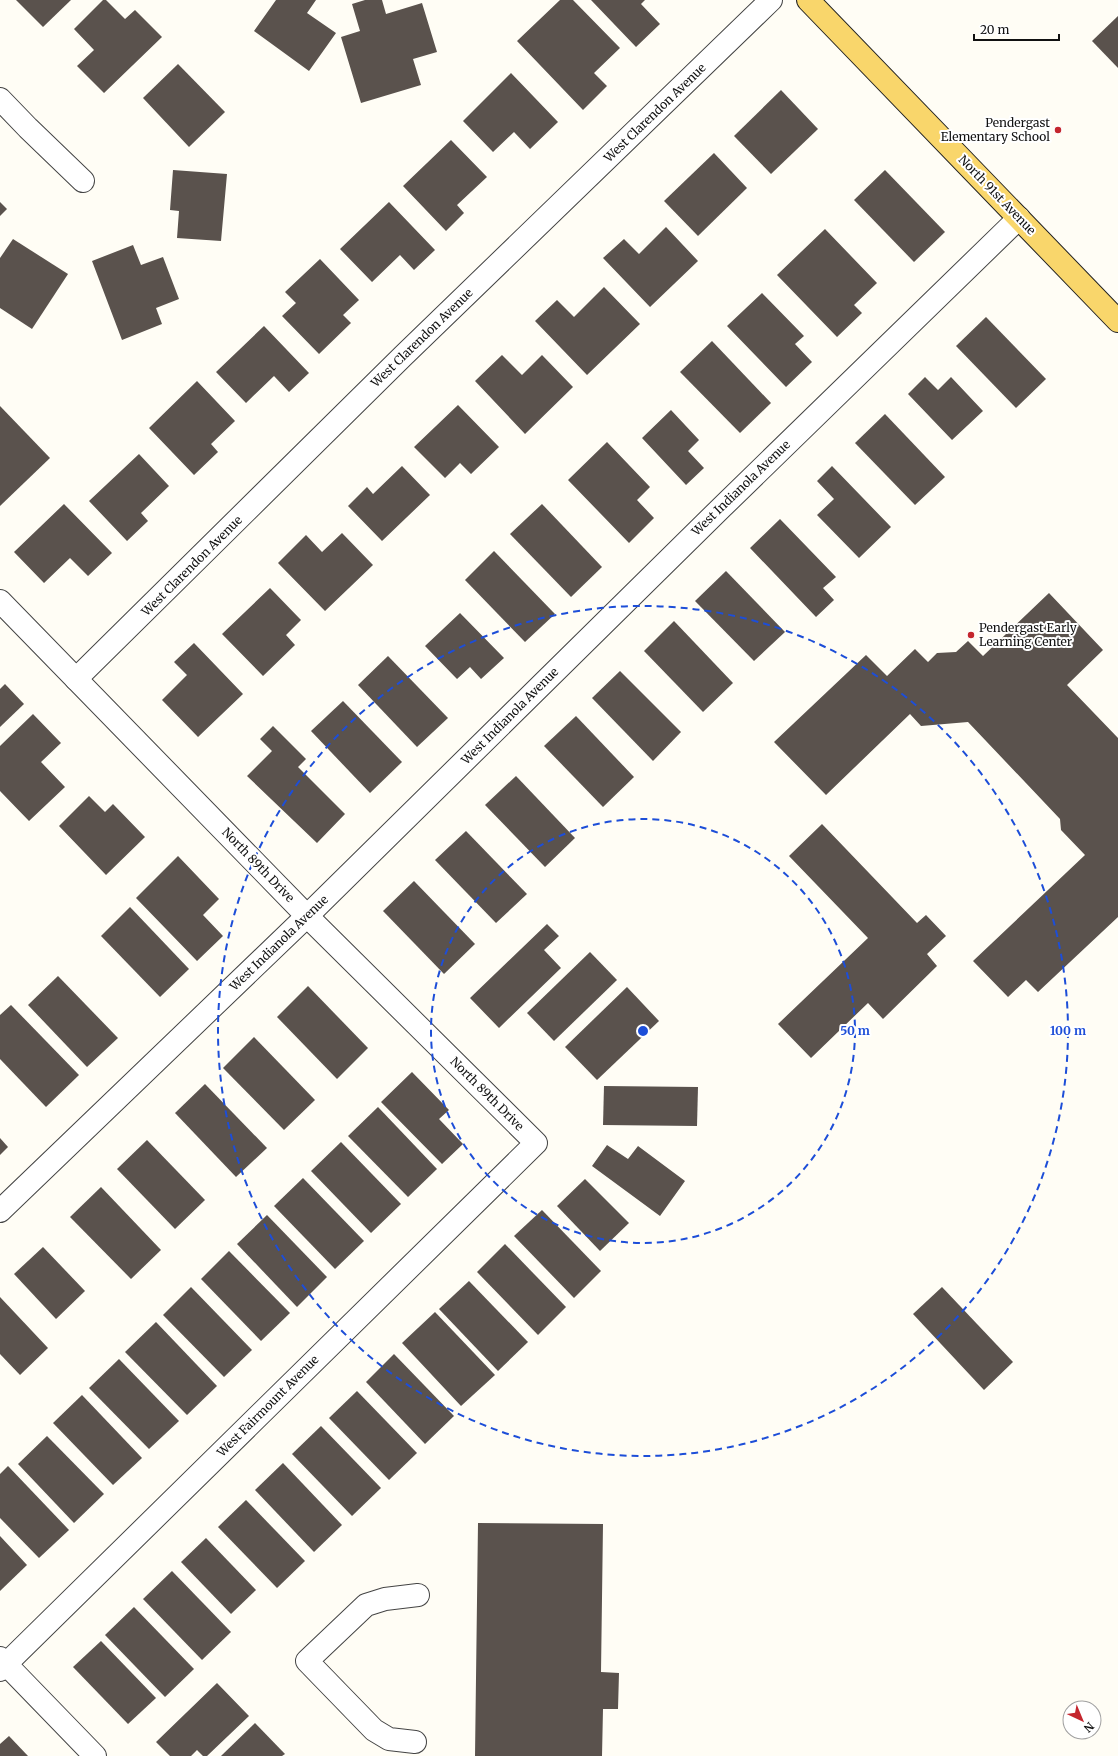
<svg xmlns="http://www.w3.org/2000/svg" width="1118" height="1756" font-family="Merriweather,serif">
<rect width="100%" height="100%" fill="#fffdf5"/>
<g fill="#5a524d">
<polygon points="16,0 71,0 43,27"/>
<polygon points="103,0 106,0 125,19 135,10 162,37 104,93 77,66 94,50 74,29"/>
<polygon points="276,0 316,0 307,13 336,33 309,71 254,31"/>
<polygon points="365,0 382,0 386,14 422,3 437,52 413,59 421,85 361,103 341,37 360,31 352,4"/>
<polygon points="560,0 573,0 620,48 594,73 607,86 583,110 517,41"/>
<polygon points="591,0 645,0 641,4 660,24 636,47"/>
<polygon points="1118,16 1118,68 1092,41"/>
<polygon points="178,64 225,112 189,147 143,98"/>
<polygon points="511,73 558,122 530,149 514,132 493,152 463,121"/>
<polygon points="781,90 818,129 771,174 734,136"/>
<polygon points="451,140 487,177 457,205 464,213 446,231 403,186"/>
<polygon points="714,153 747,188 698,236 664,201"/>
<polygon points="173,170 227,174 221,241 177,238 179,211 170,210"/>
<polygon points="885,170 945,232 914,262 854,200"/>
<polygon points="0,202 7,209 0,216"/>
<polygon points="389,202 435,250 414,270 400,255 372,282 340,249"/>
<polygon points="666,227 698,261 650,307 603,258 624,239 639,254"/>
<polygon points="825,229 877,283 854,305 862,313 837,337 777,275"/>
<polygon points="13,239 68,274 32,329 0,308 0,258"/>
<polygon points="133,245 141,265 163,257 179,299 156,308 162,324 122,340 92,261"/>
<polygon points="320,259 359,300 343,315 351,323 319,354 282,316 296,303 285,292"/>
<polygon points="604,287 640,324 587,375 535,321 557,300 574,317"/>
<polygon points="762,293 804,336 795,344 812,362 786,387 727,326"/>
<polygon points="986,317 1046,379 1016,408 956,346"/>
<polygon points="264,326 309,373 289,392 274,376 246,403 216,372"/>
<polygon points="712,341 771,403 740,433 680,372"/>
<polygon points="502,355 522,375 542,355 573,387 525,434 475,381"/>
<polygon points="925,377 938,390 951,377 983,411 952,440 908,394"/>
<polygon points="197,381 235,421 211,444 218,452 194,475 149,428"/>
<polygon points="458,405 499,447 471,474 460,463 445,478 414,447"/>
<polygon points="0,406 50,458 0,506"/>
<polygon points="671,410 699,440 688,451 704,468 686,485 642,438"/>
<polygon points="885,414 945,477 915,505 855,443"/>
<polygon points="607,442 650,487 637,500 654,518 629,543 568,480"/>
<polygon points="139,454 169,486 141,513 148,521 127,541 89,501"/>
<polygon points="402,466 430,495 382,541 348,506 367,487 373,494"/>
<polygon points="832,466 891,527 859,558 817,515 834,499 817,481"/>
<polygon points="64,504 112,553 88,576 70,558 44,583 14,552"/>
<polygon points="542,504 602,567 571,597 510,534"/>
<polygon points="780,519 836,577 823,588 834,600 816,617 750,548"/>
<polygon points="342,533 373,565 325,611 278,563 306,535 322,552"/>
<polygon points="494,551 555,614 525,642 465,580"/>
<polygon points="726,571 785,632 754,661 695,601"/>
<polygon points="270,588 301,620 286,635 295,645 263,676 222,634"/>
<polygon points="1049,593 1103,650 1067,685 1118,738 1118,917 1038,992 1026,980 1008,997 973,961 1085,855 1061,830 1060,819 968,722 921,726 910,714 826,795 774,742 866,655 887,676 915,649 928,662 937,653 956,652 968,641 983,656"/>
<polygon points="460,613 504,658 481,679 470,667 457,679 425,646"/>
<polygon points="674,621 733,683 703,712 644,651"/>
<polygon points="194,643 243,694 198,737 162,700 187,675 174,662"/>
<polygon points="388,656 448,718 417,747 358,685"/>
<polygon points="620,671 681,732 653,761 592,698"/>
<polygon points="5,684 24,704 0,727 0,689"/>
<polygon points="343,701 402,762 370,793 311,731"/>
<polygon points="33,714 61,743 41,762 65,787 29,821 0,791 0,746"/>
<polygon points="576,716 634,777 603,807 544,746"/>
<polygon points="273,726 306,759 298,767 345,814 317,843 247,776 272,751 260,739"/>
<polygon points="516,776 575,838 545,867 485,805"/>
<polygon points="89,796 105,812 113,804 145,837 106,875 59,826"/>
<polygon points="822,824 917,923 926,915 946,936 927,954 937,966 883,1019 868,1003 811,1058 778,1024 868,938 789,856"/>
<polygon points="466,831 527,894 496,923 435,860"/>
<polygon points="178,856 219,899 203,915 223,936 197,961 136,898"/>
<polygon points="414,881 475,944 444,974 383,911"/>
<polygon points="130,907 189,969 160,997 101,936"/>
<polygon points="547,924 559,936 544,950 561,968 499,1028 470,998"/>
<polygon points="590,952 617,980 554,1041 527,1013"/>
<polygon points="58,976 118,1038 87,1067 28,1005"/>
<polygon points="308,986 368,1048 337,1079 277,1017"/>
<polygon points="627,987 659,1021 597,1080 565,1047"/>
<polygon points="11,1005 79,1075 46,1107 0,1059 0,1015"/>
<polygon points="254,1037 315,1100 284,1130 223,1068"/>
<polygon points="412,1072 449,1110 439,1119 463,1144 442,1164 381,1102"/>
<polygon points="205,1084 267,1148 236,1177 175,1113"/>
<polygon points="604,1086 698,1087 697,1126 603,1125"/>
<polygon points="378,1107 437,1169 408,1197 348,1136"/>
<polygon points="0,1138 8,1147 0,1155"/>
<polygon points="147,1140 205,1200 175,1229 117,1169"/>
<polygon points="341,1142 401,1204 371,1233 311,1171"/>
<polygon points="607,1145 628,1159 638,1146 685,1181 660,1216 592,1166"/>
<polygon points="303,1178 364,1241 335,1269 274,1206"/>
<polygon points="585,1179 629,1223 600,1251 557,1206"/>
<polygon points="101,1187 161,1250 131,1279 70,1217"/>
<polygon points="542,1210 601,1271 574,1298 514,1236"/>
<polygon points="267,1215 327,1277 297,1307 237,1244"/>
<polygon points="505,1244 566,1307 538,1335 477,1272"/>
<polygon points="43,1247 85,1291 56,1319 14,1274"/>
<polygon points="229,1251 290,1313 261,1341 201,1279"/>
<polygon points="469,1281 528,1342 498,1371 439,1309"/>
<polygon points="191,1287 252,1350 224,1377 163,1315"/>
<polygon points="942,1287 1013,1362 984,1390 913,1314"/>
<polygon points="0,1297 48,1348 20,1375 0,1354"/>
<polygon points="435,1312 495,1375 461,1406 402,1343"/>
<polygon points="156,1322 217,1386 187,1415 125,1352"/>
<polygon points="394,1354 454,1416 425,1444 366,1382"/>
<polygon points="119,1359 179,1421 149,1449 89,1388"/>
<polygon points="357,1391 417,1453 389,1480 329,1418"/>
<polygon points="82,1395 142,1458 113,1485 53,1423"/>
<polygon points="321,1426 381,1488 352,1516 292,1454"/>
<polygon points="47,1436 104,1494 74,1523 18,1464"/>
<polygon points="283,1463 342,1525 314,1552 255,1490"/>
<polygon points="8,1466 69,1530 39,1558 0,1518 0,1474"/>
<polygon points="246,1500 305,1561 277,1588 218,1527"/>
<polygon points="478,1523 603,1524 601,1672 619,1673 618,1709 603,1709 602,1756 475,1756"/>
<polygon points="0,1536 27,1565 0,1591"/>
<polygon points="206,1538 256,1590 231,1614 181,1562"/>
<polygon points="172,1571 231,1632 202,1660 143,1599"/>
<polygon points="134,1607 194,1669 165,1697 105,1635"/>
<polygon points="101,1641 156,1698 128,1724 73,1667"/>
<polygon points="217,1683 249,1716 207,1756 203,1756 197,1750 191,1756 170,1756 156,1742"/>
<polygon points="255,1723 285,1754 282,1756 221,1756"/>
<polygon points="9,1736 28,1756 0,1756 0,1744"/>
</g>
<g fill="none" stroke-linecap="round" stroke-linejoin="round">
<g stroke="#444" stroke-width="24">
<g id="minor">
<polyline points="0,99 28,128 83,181"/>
<polyline points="0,601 307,916 536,1143 0,1670"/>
<polyline points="76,679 403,356 771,0"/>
<polyline points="0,1211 307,916 721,508 1019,218"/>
<polyline points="0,1658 95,1756"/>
<polyline points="415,1742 389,1739 374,1730 307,1661 366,1605 385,1599 418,1595"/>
</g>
</g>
<g stroke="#222" stroke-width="24">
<polyline id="major" points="808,0 1118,321"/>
</g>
<use href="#minor" stroke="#fff" stroke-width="22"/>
<use href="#major" stroke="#f9d66b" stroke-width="22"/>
</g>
<g fill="none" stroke="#1d4ed8" stroke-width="2" stroke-dasharray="7 5">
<circle cx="643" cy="1031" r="212"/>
<circle cx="643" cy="1031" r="425"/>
</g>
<g fill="#c4262e" stroke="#fff" stroke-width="1.5">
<circle cx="1058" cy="130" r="4"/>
<circle cx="971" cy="635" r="4"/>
</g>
<g text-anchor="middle" stroke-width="4" stroke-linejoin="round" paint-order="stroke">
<g font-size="12" fill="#111" stroke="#fff">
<text transform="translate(655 113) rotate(-44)" y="4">West Clarendon Avenue</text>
<text transform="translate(997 195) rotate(46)" y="4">North 91st Avenue</text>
<text transform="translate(422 338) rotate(-44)" y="4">West Clarendon Avenue</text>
<text transform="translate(741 488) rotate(-44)" y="4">West Indianola Avenue</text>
<text transform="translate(192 566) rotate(-45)" y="4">West Clarendon Avenue</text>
<text transform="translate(510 716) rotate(-45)" y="4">West Indianola Avenue</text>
<text transform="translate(258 865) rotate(46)" y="4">North 89th Drive</text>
<text transform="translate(279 943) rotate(-44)" y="4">West Indianola Avenue</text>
<text transform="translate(487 1094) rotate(45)" y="4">North 89th Drive</text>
<text transform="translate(268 1406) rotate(-45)" y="4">West Fairmount Avenue</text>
</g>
<g font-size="12" fill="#111" stroke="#fff" text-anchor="end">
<text x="1050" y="127">Pendergast<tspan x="1050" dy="14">Elementary School</tspan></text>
<text x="979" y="632" text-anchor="start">Pendergast Early<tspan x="979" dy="14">Learning Center</tspan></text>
</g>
</g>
<circle cx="643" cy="1031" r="6" fill="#1d4ed8" stroke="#fff" stroke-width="2"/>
<g font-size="12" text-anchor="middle" font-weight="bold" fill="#1d4ed8" stroke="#fff" stroke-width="4" stroke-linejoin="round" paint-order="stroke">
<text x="855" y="1035">50 m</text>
<text x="1068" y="1035">100 m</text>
</g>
<g transform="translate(1082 1720) rotate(136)"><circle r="19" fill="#ffffff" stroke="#a0a0a0"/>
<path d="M0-3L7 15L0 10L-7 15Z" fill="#c4262e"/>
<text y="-6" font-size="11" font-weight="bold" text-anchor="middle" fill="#111111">N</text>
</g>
<path d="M974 34v6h85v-6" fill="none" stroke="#111111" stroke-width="2"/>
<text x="980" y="34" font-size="12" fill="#111111" stroke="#ffffff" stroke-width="3" paint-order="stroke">20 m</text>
</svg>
